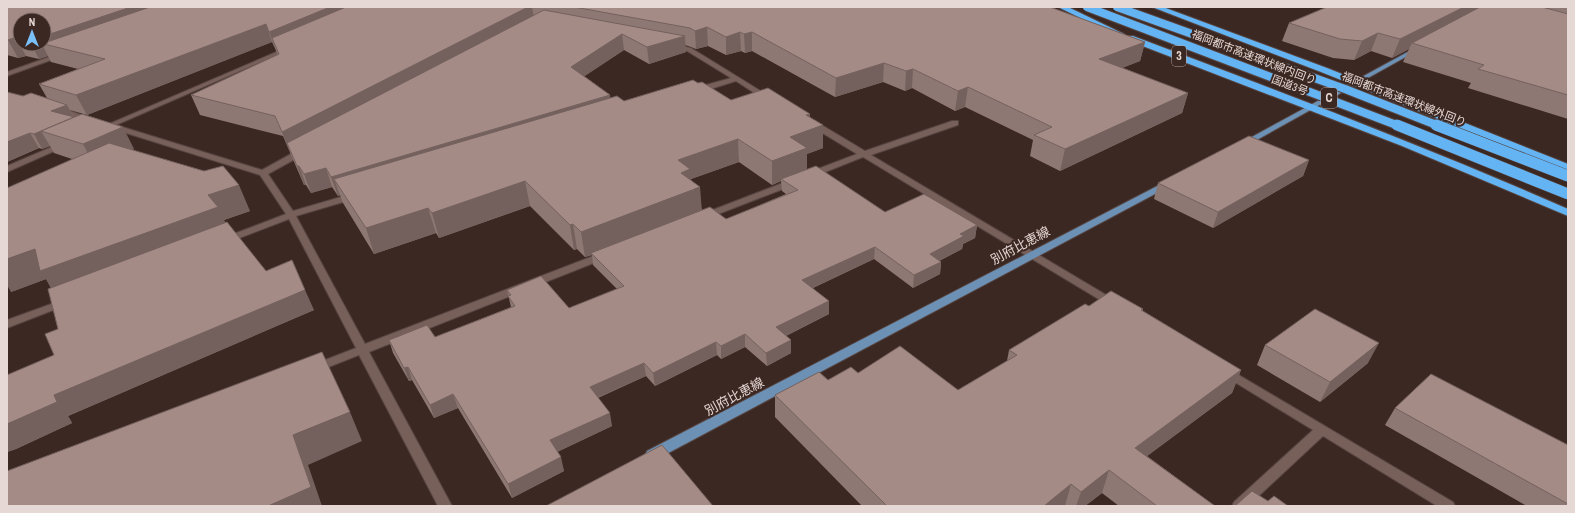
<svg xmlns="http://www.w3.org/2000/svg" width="1575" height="513" font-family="'Archivo Narrow','Noto Sans JP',sans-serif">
<rect width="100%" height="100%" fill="#3c2823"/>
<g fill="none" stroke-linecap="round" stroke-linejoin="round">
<g stroke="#564440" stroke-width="2">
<g id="minor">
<polygon points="672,44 691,48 772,98 768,100 765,100 736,81 701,92 695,92 695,88 731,78 687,51 670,47 669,46"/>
<polygon points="288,47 293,48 116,125 262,170 300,149 306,149 307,151 306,153 268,174 293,211 351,194 357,194 359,196 357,198 296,216 365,344 601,253 605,252 610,255 609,257 369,352 452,506 438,506 359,355 316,372 312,371 310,368 312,365 356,348 289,219 229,242 226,243 221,240 223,238 286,214 260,175 110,128 103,129 102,127"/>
<polygon points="63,52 66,54 65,55 7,76 7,72"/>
<polygon points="57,108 63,108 94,120 90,122 87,122 57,112"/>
<polygon points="809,121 815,121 865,151 952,121 958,121 958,125 871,155 1118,302 1119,304 1118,306 1110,306 863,157 813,177 807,177 806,175 807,173 857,154 809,125"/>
<polygon points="61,143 64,143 68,145 7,172 7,166"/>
<polygon points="793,179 797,182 796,184 708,218 705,219 700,216 702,214"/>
<polygon points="65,299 70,302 69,304 7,328 7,320"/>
<polygon points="1227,368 1453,502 1455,506 1437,506 1323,436 1248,506 1232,506 1234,502 1313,430 1223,375 1221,372 1223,369"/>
</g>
</g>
<g stroke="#564440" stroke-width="2">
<g id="major">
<polygon points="1415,48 1420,49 1246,146 1240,146 1239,144"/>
<polygon points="1167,181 1170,182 1171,184 1170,186 657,459 652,460 647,459 645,455 647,451"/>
</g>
</g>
<g stroke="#564440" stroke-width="2">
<g id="highway">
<polygon points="1058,7 1068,7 1124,34 1120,36 1117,36"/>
<polygon points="1152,7 1163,7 1327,68 1568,164 1568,171 1321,72"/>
<path d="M 1127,36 L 1133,36 C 1279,91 1425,146 1568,209 L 1568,216 L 1402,146 L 1127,40 Z"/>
</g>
</g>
<use href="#minor" fill="#775f5a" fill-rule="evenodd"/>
<use href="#major" fill="#6c91b5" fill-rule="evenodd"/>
<use href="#highway" fill="#64b3f2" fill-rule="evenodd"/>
<g stroke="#564440" stroke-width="10" stroke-linecap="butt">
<g id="highway-bridge-far1">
<polyline points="1087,7 1399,126"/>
<polyline points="1117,7 1345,89 1439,126"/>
</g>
</g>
<g stroke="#564440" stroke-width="12" stroke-linecap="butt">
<g id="highway-bridge">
<polyline points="1397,125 1568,194"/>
<polyline points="1436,125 1568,176"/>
</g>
</g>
<use href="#highway-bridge-far1" stroke="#64b3f2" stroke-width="8"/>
<use href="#highway-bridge" stroke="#64b3f2" stroke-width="11"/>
</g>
<g fill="#8e7873" fill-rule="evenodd">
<path d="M 7,7 L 1050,7 L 1145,42 L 1140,61 L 1122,68 L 1188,93 L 1182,113 L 1060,171 L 1030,156 L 1033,140 L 965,107 L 955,111 L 912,88 L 905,91 L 883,82 L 835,97 L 752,51 L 745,53 L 741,51 L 726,55 L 708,46 L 696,49 L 691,47 L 685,45 L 686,52 L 649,64 L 624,50 L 584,76 L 610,95 L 610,98 L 624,101 L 698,83 L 731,100 L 810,114 L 810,118 L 823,148 L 807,154 L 807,170 L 885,212 L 977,225 L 975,238 L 963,244 L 962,249 L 939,261 L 941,262 L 940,274 L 913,288 L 874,259 L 813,288 L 829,314 L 786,336 L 791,353 L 767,366 L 745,347 L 721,359 L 717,355 L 655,386 L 646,376 L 598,398 L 612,426 L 557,452 L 564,471 L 512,498 L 458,408 L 434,418 L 412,380 L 409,381 L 393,353 L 389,340 L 435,337 L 511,307 L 507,290 L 569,308 L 617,289 L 593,265 L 592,255 L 585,257 L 577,249 L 574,250 L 530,206 L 439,238 L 436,233 L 374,254 L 343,203 L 340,195 L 338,196 L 332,187 L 311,193 L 306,185 L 304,185 L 283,136 L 200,115 L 191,95 L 278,55 L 272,42 L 87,115 L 70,110 L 74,117 L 134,149 L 132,150 L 250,211 L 224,220 L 225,223 L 266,271 L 314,310 L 68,416 L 72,423 L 16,449 L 7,452 L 7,375 L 54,355 L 58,329 L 51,288 L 46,279 L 11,292 L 72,159 L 54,153 L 50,146 L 42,149 L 39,148 L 7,162 L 23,96 L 47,98 L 39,84 L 78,69 L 51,62 L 48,56 L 39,59 L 26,56 L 18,58 L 7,55 ZM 20,20 L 44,44 L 20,44 ZM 739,162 L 772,185 L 781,181 L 782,191 L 786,194 L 726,219 L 702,210 L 691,179 Z"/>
<polygon points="1327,7 1568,7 1568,119 1468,88 1471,83 1403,62 1409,49 1392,58 1371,51 1354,60 1333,58 1282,41 1289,23"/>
<polygon points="1309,160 1303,176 1213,228 1154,199 1158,183"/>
<polygon points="1089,306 1143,309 1143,311 1241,370 1232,393 1147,456 1215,506 1119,506 1102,493 1085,506 862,506 775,417 775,395 828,380 858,373 958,390 1007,361 1009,350"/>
<polygon points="1265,345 1368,363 1320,402 1257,365"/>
<polygon points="1395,408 1568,445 1568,506 1527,506 1385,425"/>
</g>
<g fill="#74615e">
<polygon points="131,7 188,7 44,44 44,36"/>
<polygon points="330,7 376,7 272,38 276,50 269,32"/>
<polygon points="528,7 532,7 535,23 287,143 290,153 282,132"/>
<polygon points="1464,7 1484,7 1412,43 1409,49 1392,58 1400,39"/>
<polygon points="266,24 272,42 87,115 76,95"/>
<polygon points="707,27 708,46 696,49 695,31"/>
<polygon points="740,32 741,51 726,55 726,37"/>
<polygon points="752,32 752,51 745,53 744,34"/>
<polygon points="1378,33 1371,51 1354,60 1362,41"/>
<polygon points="622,34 624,50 573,84 571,67"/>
<polygon points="685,36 686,52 649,64 647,47"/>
<polygon points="16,37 26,56 18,58 8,40"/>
<polygon points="1145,42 1140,61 1095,78 1099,59"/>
<polygon points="31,44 42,44 48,56 39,59"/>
<polygon points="884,63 883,82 835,97 836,78"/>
<polygon points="913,69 912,88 905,91 906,71"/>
<polygon points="968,87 965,107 955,111 958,91"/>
<polygon points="1188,93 1182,113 1060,171 1065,149"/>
<polygon points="610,95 612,113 334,179 340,195 338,196 331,177"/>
<polygon points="67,105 75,119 51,111"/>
<polygon points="810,114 810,130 823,125 823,148 807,154 807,171 781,179 781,181 772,185 772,161 790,137 806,115"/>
<polygon points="123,127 134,149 95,167 83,144"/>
<polygon points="41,131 50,146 42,149 34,134"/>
<polygon points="30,133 39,148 7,162 7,142"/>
<polygon points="738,139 739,162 691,179 692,191 700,187 702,212 591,253 592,255 585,257 581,232 678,160"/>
<polygon points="1309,160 1303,176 1213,228 1218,212"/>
<polygon points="297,166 299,166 306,185 304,185"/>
<polygon points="326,168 332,187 311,193 304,174"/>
<polygon points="525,181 530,206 439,238 432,213"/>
<polygon points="239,185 250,211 224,220 230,234 58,299 46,279 11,292 7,285 7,259 35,249"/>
<polygon points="428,208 436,233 374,254 366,228"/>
<polygon points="573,224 577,249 574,250 570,225"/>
<polygon points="977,225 975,238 963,244 962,249 928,267 930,254 960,234"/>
<polygon points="875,247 874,259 802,293 802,280"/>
<polygon points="941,262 940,274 913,288 914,275"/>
<polygon points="305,290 314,310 68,416 72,423 16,449 7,452 7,424 54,395"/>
<polygon points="829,301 829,314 777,340 776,327"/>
<polygon points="745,334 745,347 721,359 721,346"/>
<polygon points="791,340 791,353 767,366 766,353"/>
<polygon points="716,342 717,355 655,386 653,373"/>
<polygon points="1379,343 1368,363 1320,402 1330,382"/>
<polygon points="644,363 646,376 592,400 590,387"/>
<polygon points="408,367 412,380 409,381 404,368"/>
<polygon points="1241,370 1232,393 1127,471 1135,448"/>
<polygon points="453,394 458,408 434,418 430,405"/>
<polygon points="350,412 362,441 308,465 322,506 268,506 293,435"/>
<polygon points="610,413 612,426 553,454 550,440"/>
<polygon points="561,457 564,471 512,498 508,484"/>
<polygon points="1109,470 1102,493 1085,506 1076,506 1081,492"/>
<polygon points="1071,484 1065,506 1044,506"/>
</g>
<g fill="#a58b86" stroke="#74615e">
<polygon points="7,7 131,7 44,36 44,20 20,20 20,38 16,37 8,40 7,40"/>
<polygon points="150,7 330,7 269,32 266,24 76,95 39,84 105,59 44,44 44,43"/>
<polygon points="346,7 528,7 282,132 275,116 191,95 279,54 272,38"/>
<polygon points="574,7 1050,7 1145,42 1099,59 1188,93 1065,149 1034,135 1052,127 968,87 958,91 913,69 906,71 884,63 836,78 752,32 744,34 740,32 726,37 707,27 695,31 690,28"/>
<polygon points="1327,7 1464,7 1400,39 1378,33 1362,41 1340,39 1289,23"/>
<polygon points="1480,7 1542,7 1568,14 1568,95 1478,69 1484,65 1412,43"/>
<polygon points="544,10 685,36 647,47 622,34 571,67 610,95 331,177 326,168 304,174 299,166 297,166 287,143"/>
<polygon points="693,80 698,83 702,82 731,100 768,88 810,114 806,115 823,125 790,137 807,148 772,161 738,139 678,160 690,169 681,173 700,187 581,232 573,224 570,225 525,181 432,213 428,208 366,228 334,179 617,96 624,101"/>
<polygon points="7,92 23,96 31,93 67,105 51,111 74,117 34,134 30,133 7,142"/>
<polygon points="82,114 123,127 83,144 41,131"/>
<polygon points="1249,136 1309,160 1218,212 1158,183"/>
<polygon points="109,143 204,171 223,166 239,185 208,195 218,207 40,271 35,249 7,259 7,188"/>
<polygon points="816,166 885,212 924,194 977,225 960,234 964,236 930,254 941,262 914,275 875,247 802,280 829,301 776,327 791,340 766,353 745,334 721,346 716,342 653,373 644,363 590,387 610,413 550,440 561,457 508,484 453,394 430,405 408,367 404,368 389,340 427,325 435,337 515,306 508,296 511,295 507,290 541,276 569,308 624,286 591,253 710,207 726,219 798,190 781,179"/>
<polygon points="227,222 266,271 292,260 305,290 54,395 57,402 7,424 7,375 54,355 45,334 58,329 48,289"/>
<polygon points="1111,291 1143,309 1141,310 1241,370 1135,448 1215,506 1157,506 1109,470 1081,492 1071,484 1044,506 887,506 775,395 819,372 828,380 851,367 858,373 900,346 958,390 1017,355 1009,350 1085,304 1089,306"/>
<polygon points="1315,309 1379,343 1330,382 1265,345"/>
<polygon points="322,352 350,412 293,435 311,487 268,506 7,506 7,471"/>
<polygon points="1431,374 1568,445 1568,504 1395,408"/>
<polygon points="662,445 713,506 546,506"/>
<polygon points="1252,491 1268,501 1274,496 1288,506 1235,506"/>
</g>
<g text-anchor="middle" stroke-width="4" stroke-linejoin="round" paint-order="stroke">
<g font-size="11" fill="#e6d8d5" stroke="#3c2823">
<text transform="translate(1254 57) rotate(21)" y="4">福岡都市高速環状線内回り</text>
<text transform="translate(1290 85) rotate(21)" y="4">国道3号</text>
<text transform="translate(1404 99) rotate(21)" y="4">福岡都市高速環状線外回り</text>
</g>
<g fill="#3c2823" stroke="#b3a3a0" stroke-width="1">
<rect x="1172" y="46" width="14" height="20" rx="3"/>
<rect x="1321" y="88" width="16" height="20" rx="3"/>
</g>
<g font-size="12" font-weight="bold" fill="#e6d8d5">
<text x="1179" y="60">3</text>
<text x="1329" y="102">C</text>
</g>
<g font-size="13" fill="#e6d8d5" stroke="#3c2823">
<text transform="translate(1020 245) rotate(-28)" y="5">別府比恵線</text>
<text transform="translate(734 396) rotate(-28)" y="5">別府比恵線</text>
</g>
</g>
<rect width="1575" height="513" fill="none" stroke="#e6d8d5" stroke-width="16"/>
<g transform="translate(32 32)"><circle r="19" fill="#3c2823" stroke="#806e6a"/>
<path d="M0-3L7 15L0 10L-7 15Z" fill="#79bff8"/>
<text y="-6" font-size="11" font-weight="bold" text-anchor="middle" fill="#e6d8d5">N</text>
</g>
</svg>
